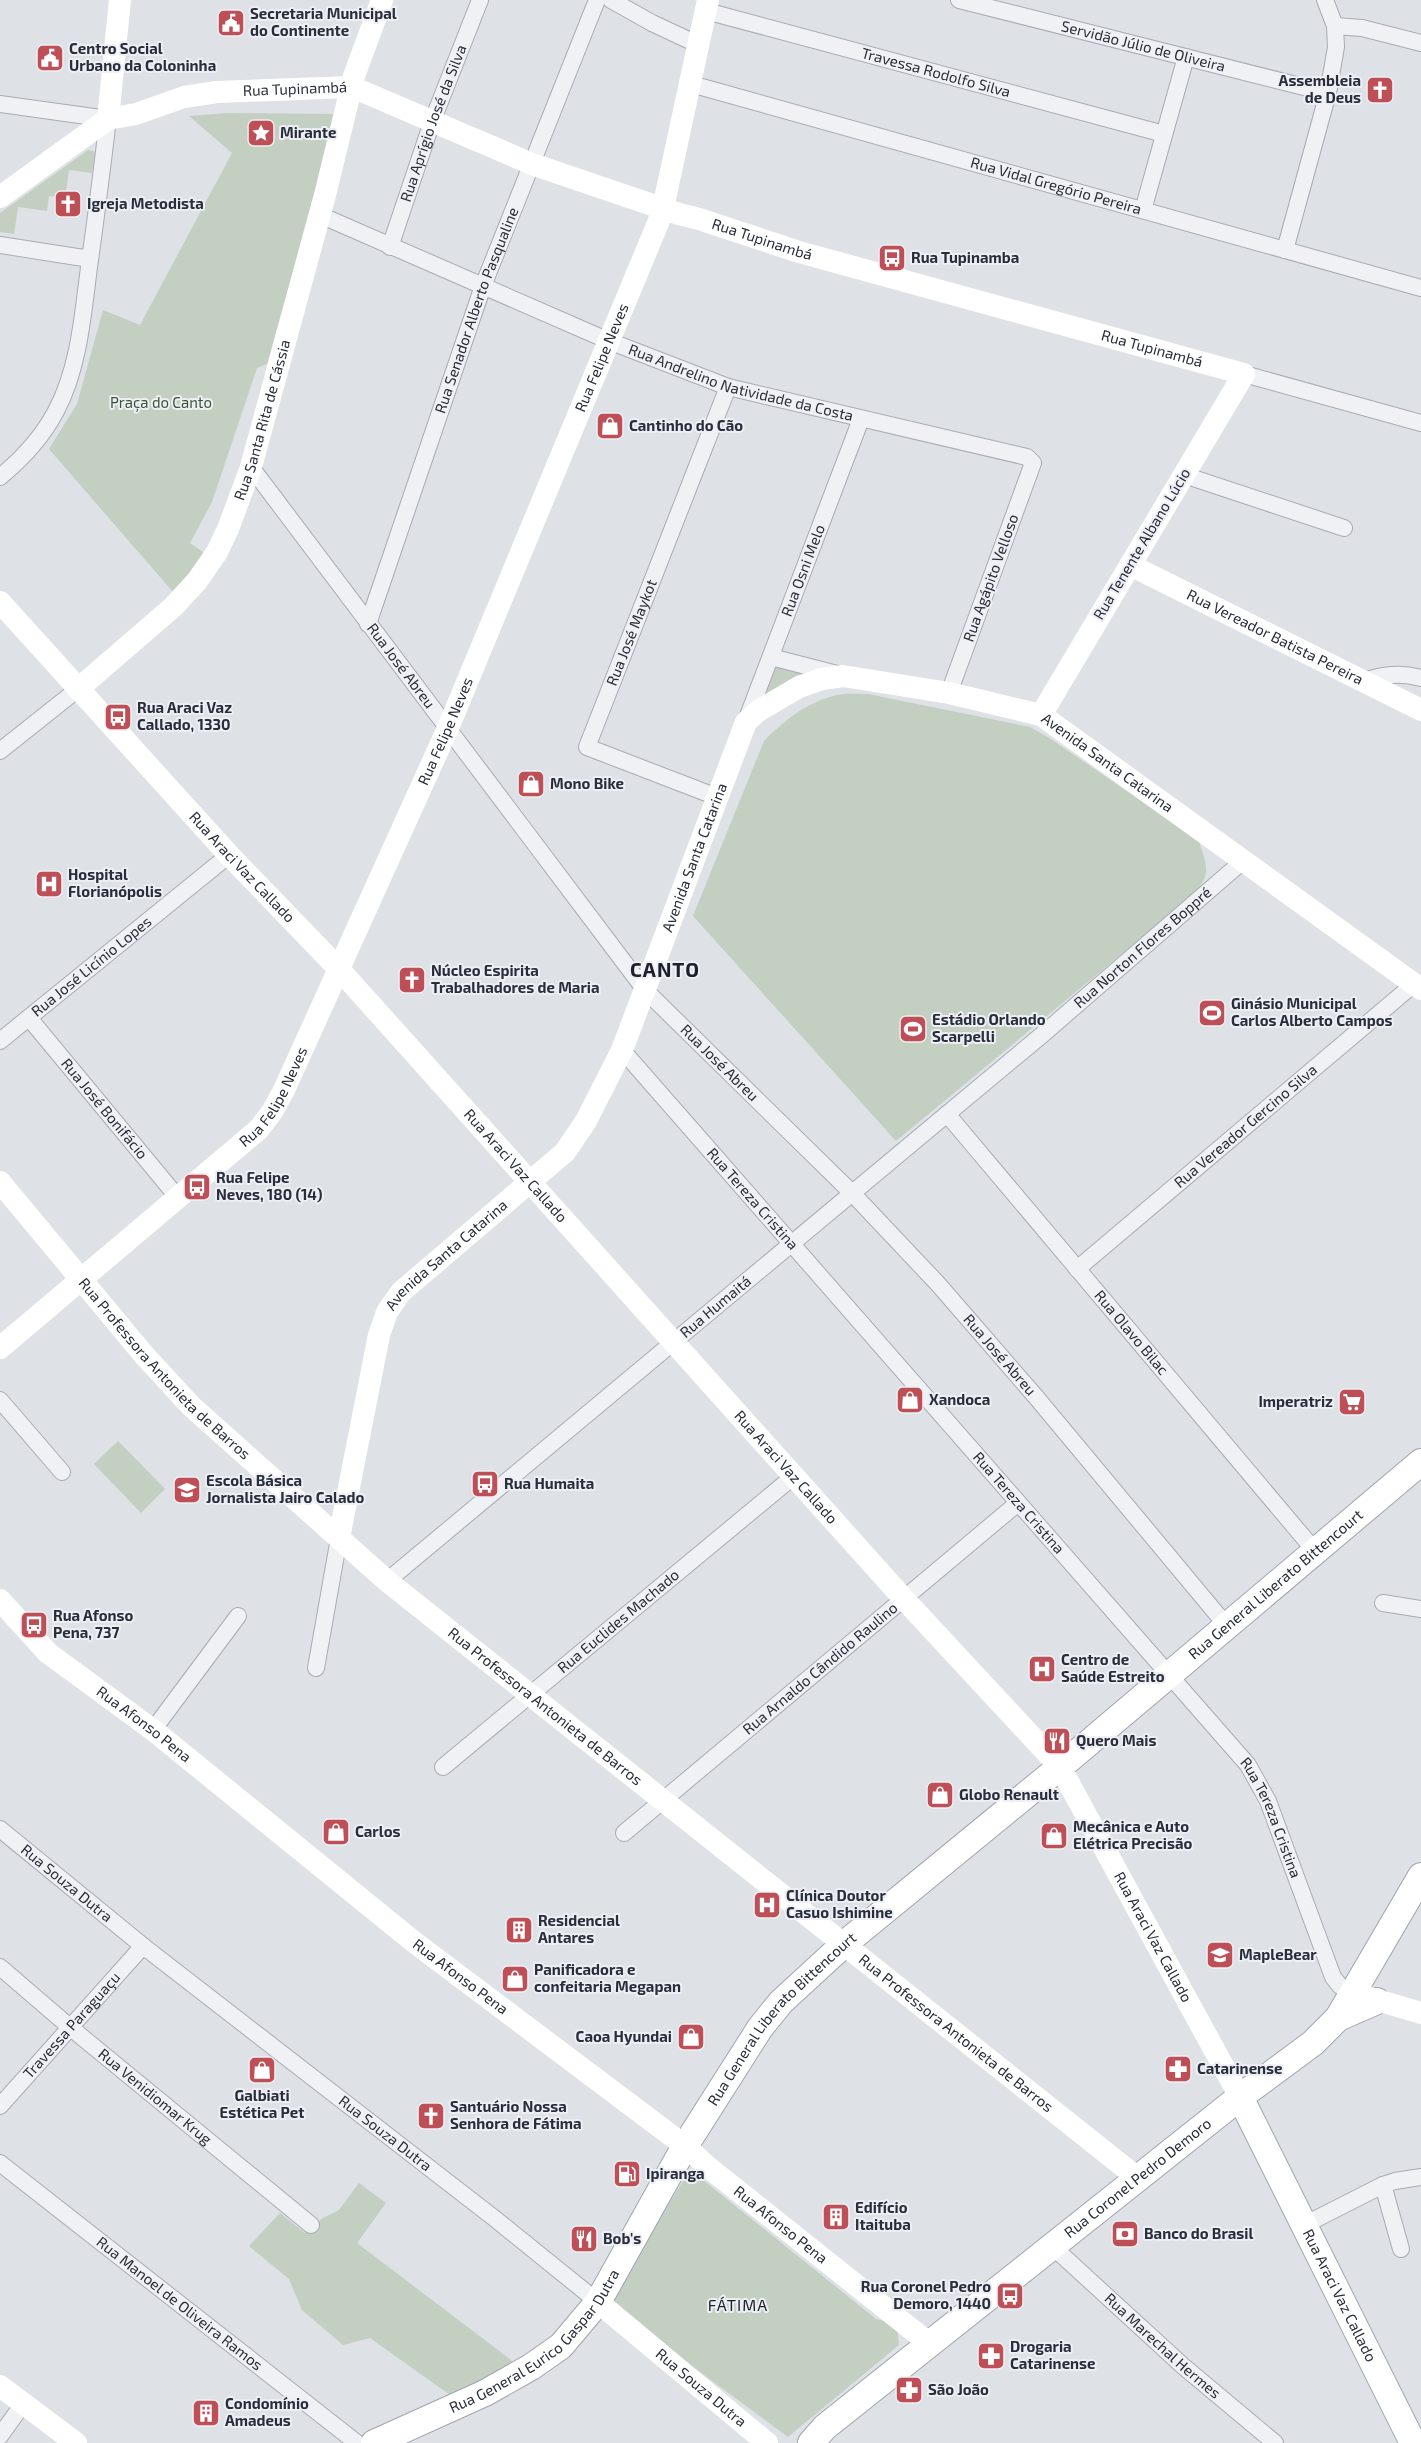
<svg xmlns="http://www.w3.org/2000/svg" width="1421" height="2443" font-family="'Exo 2',sans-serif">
<rect width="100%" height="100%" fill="#dee1e6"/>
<g fill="#c3cfc0">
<polygon points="228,113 332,114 337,118 267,364 257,368 212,502 190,543 206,554 173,592 49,449 77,404 103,310 140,325 232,153 189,116"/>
<polygon points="88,150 93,151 95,154 92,173 69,170 65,198 49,196 47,211 18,207 14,234 0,232 0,213"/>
<polygon points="774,663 809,673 757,705"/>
<path d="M 868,694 L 1030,727 L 1051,739 L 1199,841 C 1209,872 1211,876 1188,899 L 896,1141 L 693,916 L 764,741 C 785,720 807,702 837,695 C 846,693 858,694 868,694 Z"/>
<polygon points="118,1441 165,1489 141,1513 94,1464"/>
<polygon points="687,2174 702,2179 876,2319 889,2322 897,2327 899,2345 788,2437 608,2304"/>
<polygon points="359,2183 386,2203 357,2243 515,2363 450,2395 370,2338 343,2345 302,2310 289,2279 249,2246 280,2213 305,2233 323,2218 339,2210"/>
</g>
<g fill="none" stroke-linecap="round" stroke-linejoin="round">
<g stroke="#a8abb3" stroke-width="18">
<g id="street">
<polyline points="611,0 652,23 699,45"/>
<path id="s1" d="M 959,0 L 1328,93"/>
<path id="s2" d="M 706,11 L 1164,134"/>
<polyline points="1335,26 1362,28 1421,43"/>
<path id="s3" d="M 691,84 L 1421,288"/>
<path d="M 0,104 L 108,119 C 102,169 96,218 89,267 C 83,314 79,368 56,411 C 42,438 23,458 0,477"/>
<polyline points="1143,210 1186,57"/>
<path id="s4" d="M 320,215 L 609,341 L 728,387 L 1027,457 L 1033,463 L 949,693"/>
<polyline points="0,245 90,259"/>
<path id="s5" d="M 390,247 L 432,122 L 480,0"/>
<polyline points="1285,250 1328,93 1336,47 1335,26 1325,0"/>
<polyline points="1244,374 1421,423"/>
<path id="s6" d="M 251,467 L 645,990 L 852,1193 L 938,1284 L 1036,1397 L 1226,1625"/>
<polyline points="1184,475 1344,528"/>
<path id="s7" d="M 368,624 L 483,286 L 597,0"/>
<polyline points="771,657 837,674"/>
<path d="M 1363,681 C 1383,675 1400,672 1421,678"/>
<path id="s8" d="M 746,721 L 861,419"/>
<polyline points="0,751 78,689"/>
<path id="s9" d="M 717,797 L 587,747 L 728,387"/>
<path id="s10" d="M 29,1018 L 179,1199"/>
<path id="s11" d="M 0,1041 L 229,855"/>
<path id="s12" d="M 622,1050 L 1248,1765 L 1268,1801 L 1333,1977 L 1340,1986 L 1354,1993"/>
<path id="s13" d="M 947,1114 L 1315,1551"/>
<path id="s14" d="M 1077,1269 L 1414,984"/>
<polyline points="0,1400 62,1472"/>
<path id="s15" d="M 387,1581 L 1043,1034 L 1243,861"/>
<polyline points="1383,1603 1421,1609"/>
<polyline points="316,1668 339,1538"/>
<polyline points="153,1730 238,1616"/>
<path id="s16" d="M 443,1767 L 794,1476"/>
<path id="s17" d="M 0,1829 L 143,1946 L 494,2218 L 598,2302"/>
<path id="s18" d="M 624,1833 L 1018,1503"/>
<path id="s19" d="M 0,1967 L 71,2028 L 311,2225"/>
<path id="s20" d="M 0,2106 L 143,1946"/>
<path id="s21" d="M 0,2163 L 357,2443"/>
<polyline points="1383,2185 1401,2249"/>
<polyline points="1304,2225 1383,2185 1395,2181 1421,2177"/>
<path id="s22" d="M 1052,2246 L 1183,2366 L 1275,2443"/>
<polyline points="0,2436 23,2404"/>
</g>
</g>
<g stroke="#9fa4b0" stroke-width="28">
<g id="primary">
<polyline points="1338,2018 1377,2001"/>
<path id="s32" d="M 1240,2097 L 1413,2443"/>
<path id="s33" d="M 374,2443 L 485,2393 L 531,2367 L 561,2346 L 598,2302 L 685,2146 L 760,2028 L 781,2002 L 843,1945 L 1060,1767 L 1421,1462"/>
<path id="s34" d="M 811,2443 L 825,2427 L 1240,2097 L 1313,2043 L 1338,2018 L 1421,1876"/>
</g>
</g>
<use href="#street" stroke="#f0f1f5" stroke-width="16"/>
<g stroke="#fff" stroke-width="22">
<polyline points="108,119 120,0"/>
<path id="s23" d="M 0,197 L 108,119 L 136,114 L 184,97 L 217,92 L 352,87 L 532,164 L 679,214 L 699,219 L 799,252 L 1244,374 L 1041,715"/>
<path id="s24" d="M 1130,565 L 1421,710"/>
<path id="s25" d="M 0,602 L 229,855 L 338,968 L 903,1598 L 1060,1767 L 1240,2097"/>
<path id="s26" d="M 78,689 L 173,607 L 197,581 L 217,552 L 228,529 L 251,467 L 325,195 L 354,76 L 382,0"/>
<path id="s27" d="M 0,1182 L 144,1355 L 191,1406 L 387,1581 L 1139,2179"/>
<path id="s28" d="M 0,1348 L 258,1130 L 272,1112 L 284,1090 L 448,728 L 658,223 L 663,208 L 708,0"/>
<path id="s29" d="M 339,1538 L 379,1335 L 387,1312 L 401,1292 L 565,1152 L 586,1121 L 622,1050 L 746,722 L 758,711 L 799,687 L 822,679 L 843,676 L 949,693 L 1041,715 L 1421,989"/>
<path id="s30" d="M 0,1600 L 48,1653 L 153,1730 L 414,1942 L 685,2146 L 708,2167 L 930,2344"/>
<polyline points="1360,1995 1421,2013"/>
<path id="s31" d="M 598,2302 L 767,2443"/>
<polyline points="0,2386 76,2443"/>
</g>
<use href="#primary" stroke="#fff" stroke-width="26"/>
</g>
<defs>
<g id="civic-square" transform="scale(1.4375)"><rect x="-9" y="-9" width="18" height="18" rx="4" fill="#bf4f57" stroke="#edeff4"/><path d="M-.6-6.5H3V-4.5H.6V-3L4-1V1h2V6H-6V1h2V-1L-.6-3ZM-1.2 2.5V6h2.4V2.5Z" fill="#fff"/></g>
<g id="church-square" transform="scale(1.4375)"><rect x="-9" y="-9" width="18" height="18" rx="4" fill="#bf4f57" stroke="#edeff4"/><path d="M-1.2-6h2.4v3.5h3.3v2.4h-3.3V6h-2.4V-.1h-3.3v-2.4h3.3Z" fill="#fff"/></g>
<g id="sight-square" transform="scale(1.4375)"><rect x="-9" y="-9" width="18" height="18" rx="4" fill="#bf4f57" stroke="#edeff4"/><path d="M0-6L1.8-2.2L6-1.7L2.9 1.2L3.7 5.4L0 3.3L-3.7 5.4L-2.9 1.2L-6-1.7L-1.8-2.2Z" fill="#fff"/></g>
<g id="bus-square" transform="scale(1.4375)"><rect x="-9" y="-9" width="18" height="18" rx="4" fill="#bf4f57" stroke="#edeff4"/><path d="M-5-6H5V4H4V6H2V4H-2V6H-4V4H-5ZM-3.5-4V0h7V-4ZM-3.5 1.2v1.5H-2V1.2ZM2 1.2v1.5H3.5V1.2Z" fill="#fff"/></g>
<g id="shop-square" transform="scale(1.4375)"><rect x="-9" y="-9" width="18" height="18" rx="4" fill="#bf4f57" stroke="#edeff4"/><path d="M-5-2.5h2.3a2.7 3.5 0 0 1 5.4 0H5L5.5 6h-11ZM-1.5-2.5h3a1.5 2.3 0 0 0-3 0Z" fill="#fff"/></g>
<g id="hospital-square" transform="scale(1.4375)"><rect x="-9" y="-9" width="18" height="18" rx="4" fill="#bf4f57" stroke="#edeff4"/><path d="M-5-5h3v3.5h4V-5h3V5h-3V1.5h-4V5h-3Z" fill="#fff"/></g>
<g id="stadium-square" transform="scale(1.4375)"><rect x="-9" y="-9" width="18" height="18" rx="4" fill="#bf4f57" stroke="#edeff4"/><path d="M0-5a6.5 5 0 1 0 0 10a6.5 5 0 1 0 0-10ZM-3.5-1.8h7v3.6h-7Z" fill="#fff"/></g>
<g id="supermarket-square" transform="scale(1.4375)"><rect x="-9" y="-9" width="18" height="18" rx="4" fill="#bf4f57" stroke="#edeff4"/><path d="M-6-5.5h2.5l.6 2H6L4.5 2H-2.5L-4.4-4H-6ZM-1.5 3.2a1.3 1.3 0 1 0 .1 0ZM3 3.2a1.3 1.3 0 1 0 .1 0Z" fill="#fff"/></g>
<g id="school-square" transform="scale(1.4375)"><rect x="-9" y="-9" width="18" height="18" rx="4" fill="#bf4f57" stroke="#edeff4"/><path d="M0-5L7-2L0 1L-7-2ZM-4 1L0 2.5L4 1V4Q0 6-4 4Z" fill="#fff"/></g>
<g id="restaurant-square" transform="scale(1.4375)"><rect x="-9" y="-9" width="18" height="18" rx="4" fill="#bf4f57" stroke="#edeff4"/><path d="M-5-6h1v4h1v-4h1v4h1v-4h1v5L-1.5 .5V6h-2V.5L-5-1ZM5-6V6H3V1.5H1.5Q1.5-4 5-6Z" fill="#fff"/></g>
<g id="building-square" transform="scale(1.4375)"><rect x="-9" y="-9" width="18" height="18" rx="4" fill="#bf4f57" stroke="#edeff4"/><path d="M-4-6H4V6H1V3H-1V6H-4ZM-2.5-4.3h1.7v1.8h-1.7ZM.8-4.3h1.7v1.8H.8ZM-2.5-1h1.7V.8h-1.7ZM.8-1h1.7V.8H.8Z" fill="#fff"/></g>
<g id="pharmacy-square" transform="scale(1.4375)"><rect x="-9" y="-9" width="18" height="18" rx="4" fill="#bf4f57" stroke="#edeff4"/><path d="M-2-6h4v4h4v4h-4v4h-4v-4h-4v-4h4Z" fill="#fff"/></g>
<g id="fuel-square" transform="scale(1.4375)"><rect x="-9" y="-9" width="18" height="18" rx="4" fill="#bf4f57" stroke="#edeff4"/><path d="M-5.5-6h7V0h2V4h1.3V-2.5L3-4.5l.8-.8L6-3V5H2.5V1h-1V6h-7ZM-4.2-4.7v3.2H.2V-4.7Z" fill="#fff"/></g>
<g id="bank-square" transform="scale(1.4375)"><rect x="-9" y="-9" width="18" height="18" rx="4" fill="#bf4f57" stroke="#edeff4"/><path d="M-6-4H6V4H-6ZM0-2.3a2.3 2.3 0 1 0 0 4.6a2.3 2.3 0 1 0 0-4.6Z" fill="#fff"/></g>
</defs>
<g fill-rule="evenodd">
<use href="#civic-square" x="231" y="23"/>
<use href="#civic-square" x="50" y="58"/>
<use href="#church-square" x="1380" y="90"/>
<use href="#sight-square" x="261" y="133"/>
<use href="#church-square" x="68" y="204"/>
<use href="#bus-square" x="892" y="258"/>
<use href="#shop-square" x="610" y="426"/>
<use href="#bus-square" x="118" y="717"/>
<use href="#shop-square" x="531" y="784"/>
<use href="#hospital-square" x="49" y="884"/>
<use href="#church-square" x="412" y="980"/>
<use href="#stadium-square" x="1212" y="1013"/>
<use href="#stadium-square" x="913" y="1029"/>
<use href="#bus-square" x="197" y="1187"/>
<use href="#shop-square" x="910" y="1400"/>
<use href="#supermarket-square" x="1352" y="1402"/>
<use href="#bus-square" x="485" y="1484"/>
<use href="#school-square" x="187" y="1490"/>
<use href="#bus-square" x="34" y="1625"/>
<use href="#hospital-square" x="1042" y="1669"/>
<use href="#restaurant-square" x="1057" y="1741"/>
<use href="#shop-square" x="940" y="1795"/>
<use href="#shop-square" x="336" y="1832"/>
<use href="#shop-square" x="1054" y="1836"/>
<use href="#hospital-square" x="767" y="1905"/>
<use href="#building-square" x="519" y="1930"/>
<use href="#school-square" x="1220" y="1955"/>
<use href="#shop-square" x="515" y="1979"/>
<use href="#shop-square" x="691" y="2037"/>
<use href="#pharmacy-square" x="1178" y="2069"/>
<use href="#shop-square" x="262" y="2070"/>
<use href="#church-square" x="431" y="2116"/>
<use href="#fuel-square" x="627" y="2174"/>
<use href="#building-square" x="836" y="2217"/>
<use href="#bank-square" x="1125" y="2234"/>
<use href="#restaurant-square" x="584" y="2239"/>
<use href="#bus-square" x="1010" y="2296"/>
<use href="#pharmacy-square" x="991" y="2356"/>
<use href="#pharmacy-square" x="909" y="2390"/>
<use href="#building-square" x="206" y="2413"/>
</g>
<g text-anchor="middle" stroke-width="4" stroke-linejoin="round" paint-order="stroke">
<g font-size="15" font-weight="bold" fill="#292e3b" stroke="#edeff4" text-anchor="start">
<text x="250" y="19">Secretaria Municipal<tspan x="250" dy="17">do Continente</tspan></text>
<text x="69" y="54">Centro Social<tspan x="69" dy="17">Urbano da Coloninha</tspan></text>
<text x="1361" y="86" text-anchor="end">Assembleia<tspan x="1361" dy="17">de Deus</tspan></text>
<text x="280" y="138">Mirante</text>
<text x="87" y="209">Igreja Metodista</text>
<text x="911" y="263">Rua Tupinamba</text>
<text x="629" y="431">Cantinho do Cão</text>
<text x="137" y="713">Rua Araci Vaz<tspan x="137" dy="17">Callado, 1330</tspan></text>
<text x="550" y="789">Mono Bike</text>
<text x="68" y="880">Hospital<tspan x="68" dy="17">Florianópolis</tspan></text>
<text x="431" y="976">Núcleo Espirita<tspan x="431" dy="17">Trabalhadores de Maria</tspan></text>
<text x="1231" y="1009">Ginásio Municipal<tspan x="1231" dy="17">Carlos Alberto Campos</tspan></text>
<text x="932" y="1025">Estádio Orlando<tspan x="932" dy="17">Scarpelli</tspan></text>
<text x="216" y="1183">Rua Felipe<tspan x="216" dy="17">Neves, 180 (14)</tspan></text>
<text x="929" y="1405">Xandoca</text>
<text x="1333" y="1407" text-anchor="end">Imperatriz</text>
<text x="206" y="1486">Escola Básica<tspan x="206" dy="17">Jornalista Jairo Calado</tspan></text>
<text x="504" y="1489">Rua Humaita</text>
<text x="53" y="1621">Rua Afonso<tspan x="53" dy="17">Pena, 737</tspan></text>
<text x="1061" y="1665">Centro de<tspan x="1061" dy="17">Saúde Estreito</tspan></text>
<text x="1076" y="1746">Quero Mais</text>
<text x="959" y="1800">Globo Renault</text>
<text x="1073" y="1832">Mecânica e Auto<tspan x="1073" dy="17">Elétrica Precisão</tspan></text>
<text x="355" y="1837">Carlos</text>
<text x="786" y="1901">Clínica Doutor<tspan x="786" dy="17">Casuo Ishimine</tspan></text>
<text x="538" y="1926">Residencial<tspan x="538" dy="17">Antares</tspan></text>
<text x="1239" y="1960">MapleBear</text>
<text x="534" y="1975">Panificadora e<tspan x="534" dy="17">confeitaria Megapan</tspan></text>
<text x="672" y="2042" text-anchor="end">Caoa Hyundai</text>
<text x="1197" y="2074">Catarinense</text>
<text x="262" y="2101" text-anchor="middle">Galbiati<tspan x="262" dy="17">Estética Pet</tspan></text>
<text x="450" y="2112">Santuário Nossa<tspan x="450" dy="17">Senhora de Fátima</tspan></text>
<text x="646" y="2179">Ipiranga</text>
<text x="855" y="2213">Edifício<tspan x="855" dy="17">Itaituba</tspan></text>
<text x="1144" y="2239">Banco do Brasil</text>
<text x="603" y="2244">Bob's</text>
<text x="991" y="2292" text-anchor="end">Rua Coronel Pedro<tspan x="991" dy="17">Demoro, 1440</tspan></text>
<text x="1010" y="2352">Drogaria<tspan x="1010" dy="17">Catarinense</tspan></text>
<text x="928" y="2395">São João</text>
<text x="225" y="2409">Condomínio<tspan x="225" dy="17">Amadeus</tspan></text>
</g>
<g font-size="15" fill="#292e3b" stroke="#edeff4">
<text dy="5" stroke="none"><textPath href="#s1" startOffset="190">Servidão Júlio de Oliveira</textPath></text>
<text dy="5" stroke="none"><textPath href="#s2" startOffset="238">Travessa Rodolfo Silva</textPath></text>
<text dy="5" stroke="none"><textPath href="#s23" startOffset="324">Rua Tupinambá</textPath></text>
<text dy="5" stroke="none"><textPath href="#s5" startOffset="131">Rua Aprígio José da Silva</textPath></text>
<text dy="5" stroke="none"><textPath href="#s3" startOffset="379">Rua Vidal Gregório Pereira</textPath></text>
<text dy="5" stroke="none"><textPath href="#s23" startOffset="819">Rua Tupinambá</textPath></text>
<text dy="5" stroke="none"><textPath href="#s7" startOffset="332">Rua Senador Alberto Pasqualine</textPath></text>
<text dy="5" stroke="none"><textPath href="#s23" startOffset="1224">Rua Tupinambá</textPath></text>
<text dy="5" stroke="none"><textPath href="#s28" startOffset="1184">Rua Felipe Neves</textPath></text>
<text dy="5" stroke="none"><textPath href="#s4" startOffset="454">Rua Andrelino Natividade da Costa</textPath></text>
<text dy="5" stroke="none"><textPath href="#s26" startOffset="336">Rua Santa Rita de Cássia</textPath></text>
<text transform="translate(1142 544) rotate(-59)" y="5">Rua Tenente Albano Lúcio</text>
<text dy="5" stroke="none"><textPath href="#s8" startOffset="161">Rua Osni Melo</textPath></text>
<text transform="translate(991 578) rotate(-70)" y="5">Rua Agápito Velloso</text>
<text dy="5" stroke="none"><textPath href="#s9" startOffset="262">Rua José Maykot</textPath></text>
<text dy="5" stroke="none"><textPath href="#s24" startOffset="162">Rua Vereador Batista Pereira</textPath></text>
<text dy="5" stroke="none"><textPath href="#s6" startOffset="249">Rua José Abreu</textPath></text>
<text dy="5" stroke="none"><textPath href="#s28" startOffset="779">Rua Felipe Neves</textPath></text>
<text dy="5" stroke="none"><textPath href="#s29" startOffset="1332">Avenida Santa Catarina</textPath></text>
<text dy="5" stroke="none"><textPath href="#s29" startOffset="794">Avenida Santa Catarina</textPath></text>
<text dy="5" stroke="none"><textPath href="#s25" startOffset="359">Rua Araci Vaz Callado</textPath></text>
<text dy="5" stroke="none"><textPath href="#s15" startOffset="986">Rua Norton Flores Boppré</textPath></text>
<text dy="5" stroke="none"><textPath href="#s11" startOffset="118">Rua José Licínio Lopes</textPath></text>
<text dy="5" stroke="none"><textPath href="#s6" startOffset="759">Rua José Abreu</textPath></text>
<text dy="5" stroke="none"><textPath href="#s28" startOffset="374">Rua Felipe Neves</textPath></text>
<text dy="5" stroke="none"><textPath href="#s10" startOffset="118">Rua José Bonifácio</textPath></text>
<text dy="5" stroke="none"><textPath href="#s14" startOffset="221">Rua Vereador Gercino Silva</textPath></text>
<text dy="5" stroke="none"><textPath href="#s25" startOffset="764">Rua Araci Vaz Callado</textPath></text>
<text dy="5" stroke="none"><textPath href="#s12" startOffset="198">Rua Tereza Cristina</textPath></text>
<text dy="5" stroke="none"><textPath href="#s29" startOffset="314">Avenida Santa Catarina</textPath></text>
<text dy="5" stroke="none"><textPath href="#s15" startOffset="428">Rua Humaitá</textPath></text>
<text dy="5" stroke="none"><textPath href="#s13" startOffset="286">Rua Olavo Bilac</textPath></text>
<text dy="5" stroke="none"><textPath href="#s6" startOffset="1164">Rua José Abreu</textPath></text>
<text dy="5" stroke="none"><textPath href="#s27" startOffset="249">Rua Professora Antonieta de Barros</textPath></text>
<text dy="5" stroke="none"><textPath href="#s25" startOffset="1169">Rua Araci Vaz Callado</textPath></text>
<text dy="5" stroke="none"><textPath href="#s12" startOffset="602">Rua Tereza Cristina</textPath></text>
<text dy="5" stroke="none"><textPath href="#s33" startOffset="1268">Rua General Liberato Bittencourt</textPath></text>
<text dy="5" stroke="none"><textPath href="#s16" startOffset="228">Rua Euclides Machado</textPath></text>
<text dy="5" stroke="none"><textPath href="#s18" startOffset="256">Rua Arnaldo Cândido Raulino</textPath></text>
<text dy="5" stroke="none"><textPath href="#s27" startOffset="759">Rua Professora Antonieta de Barros</textPath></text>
<text dy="5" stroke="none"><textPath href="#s30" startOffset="191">Rua Afonso Pena</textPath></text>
<text dy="5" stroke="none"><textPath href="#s12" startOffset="1008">Rua Tereza Cristina</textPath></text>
<text dy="5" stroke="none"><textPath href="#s17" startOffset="86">Rua Souza Dutra</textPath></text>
<text dy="5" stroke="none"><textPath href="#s25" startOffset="1769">Rua Araci Vaz Callado</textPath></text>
<text dy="5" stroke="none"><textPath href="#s30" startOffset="596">Rua Afonso Pena</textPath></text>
<text dy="5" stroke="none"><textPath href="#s33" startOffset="608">Rua General Liberato Bittencourt</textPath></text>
<text dy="5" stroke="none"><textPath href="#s20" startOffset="108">Travessa Paraguaçu</textPath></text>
<text dy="5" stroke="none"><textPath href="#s27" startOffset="1284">Rua Professora Antonieta de Barros</textPath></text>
<text dy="5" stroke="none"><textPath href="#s19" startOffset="202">Rua Venidiomar Krug</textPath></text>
<text dy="5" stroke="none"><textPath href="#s17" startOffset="491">Rua Souza Dutra</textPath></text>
<text dy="5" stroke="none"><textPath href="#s34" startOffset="421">Rua Coronel Pedro Demoro</textPath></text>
<text dy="5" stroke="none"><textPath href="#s30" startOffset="1001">Rua Afonso Pena</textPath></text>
<text dy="5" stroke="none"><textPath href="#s32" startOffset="222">Rua Araci Vaz Callado</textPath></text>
<text dy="5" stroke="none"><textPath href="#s21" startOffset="228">Rua Manoel de Oliveira Ramos</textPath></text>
<text dy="5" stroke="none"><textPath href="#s33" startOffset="194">Rua General Eurico Gaspar Dutra</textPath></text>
<text dy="5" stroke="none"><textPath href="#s22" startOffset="149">Rua Marechal Hermes</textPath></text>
<text dy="5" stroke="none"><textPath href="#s31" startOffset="134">Rua Souza Dutra</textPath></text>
</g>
<g font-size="15" fill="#3b5538" stroke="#edeff4">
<text x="161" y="408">Praça do Canto</text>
</g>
<g font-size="16" letter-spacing="1" fill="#1b202c" stroke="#edeff4">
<text x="738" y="2311">FÁTIMA</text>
</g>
<g font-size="20" font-weight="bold" letter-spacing="1" fill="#1b202c" stroke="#edeff4">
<text x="665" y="977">CANTO</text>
</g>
</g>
</svg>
